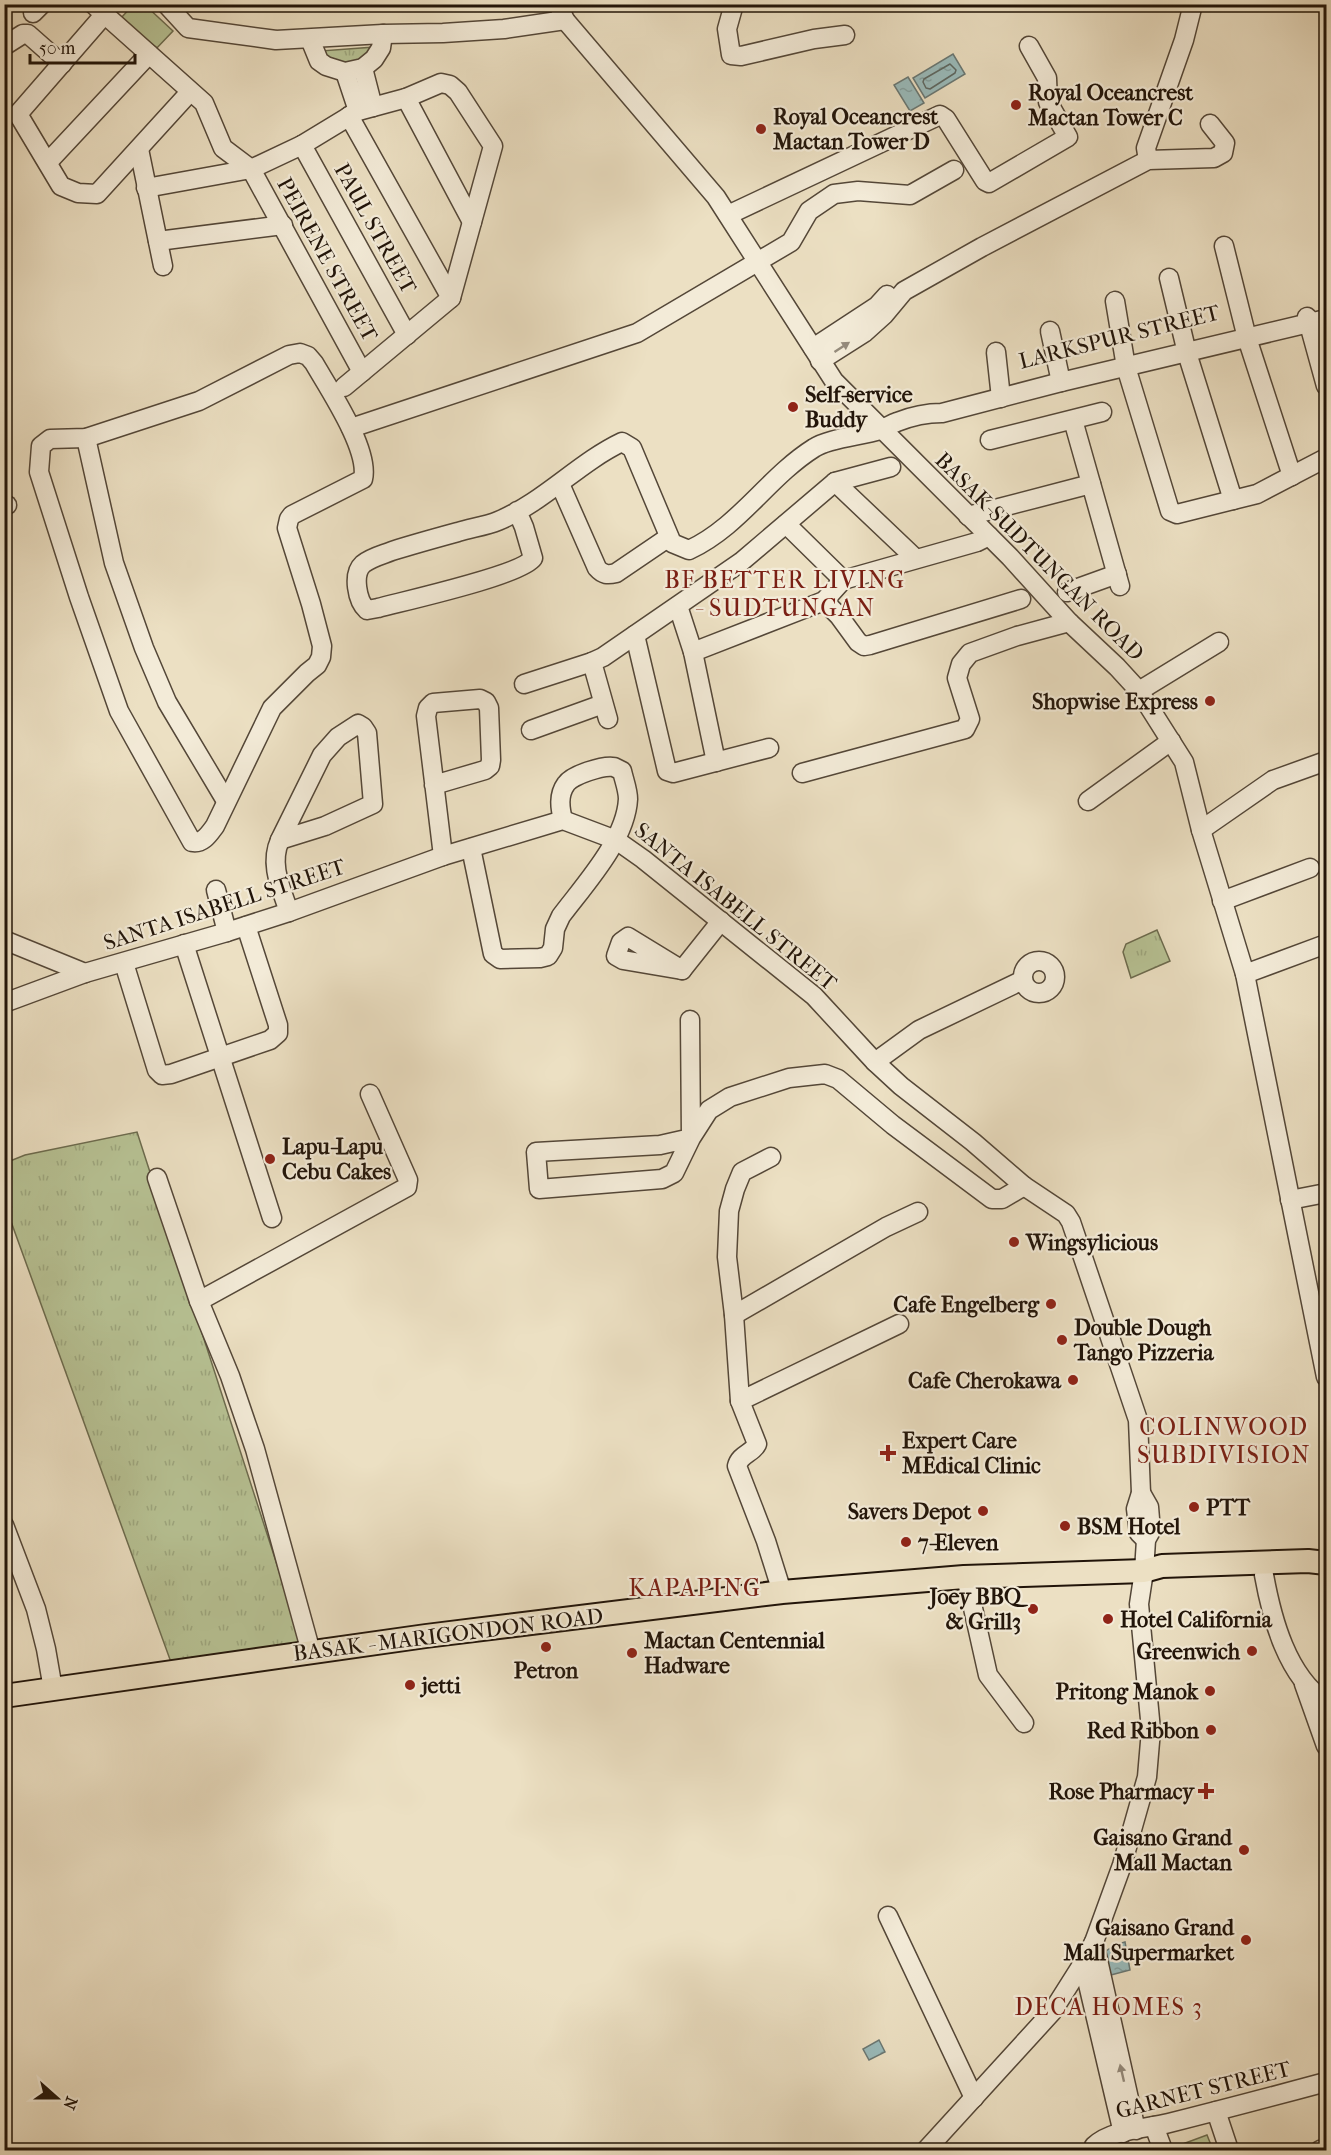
<svg xmlns="http://www.w3.org/2000/svg" width="1331" height="2155" font-family="'IM FELL French Canon',serif">
<defs>
<pattern id="grass-tufts" width="24" height="20" patternUnits="userSpaceOnUse" patternTransform="scale(1.5)"><rect width="24" height="20" fill="#b7c294"/><path d="M3 7l-1-3M5 7V3M7 7l1-3M15 17l-1-3M17 17v-4M19 17l1-3" fill="none" stroke="#9da67e"/></pattern>
<pattern id="water-ripples" width="26" height="14" patternUnits="userSpaceOnUse" patternTransform="scale(1.5)"><rect width="26" height="14" fill="#9abbbb"/><path d="M2 4q2-2 4 0t4 0M15 11q2-2 4 0t4 0" fill="none" stroke="#84a09f"/></pattern>
</defs>
<rect width="100%" height="100%" fill="#ece0c3"/>
<filter id="stains"><feTurbulence type="fractalNoise" baseFrequency=".00333" numOctaves="4"/><feColorMatrix values="0 0 0 0 .2 0 0 0 0 .09 0 0 0 0 .02 0 0 0 .5 -.17"/></filter>
<radialGradient id="worn" r=".72"><stop offset=".6" stop-color="#630" stop-opacity="0"/><stop offset="1" stop-color="#630" stop-opacity=".3"/></radialGradient>
<g fill="url(#grass-tufts)" stroke="#6c6b4e" stroke-width="1.5">
<polygon points="375,47 358,62 334,63 320,51"/>
<polygon points="1157,930 1170,961 1131,978 1123,952 1126,944"/>
<polygon points="137,1132 302,1642 172,1665 5,1205 5,1163 25,1155"/>
</g>
<g fill="#b7c294" stroke="#6c6b4e" stroke-width="1.5">
<polygon points="133,5 145,5 173,31 155,50 121,18"/>
<polygon points="1207,2135 1213,2150 1182,2150 1180,2145"/>
</g>
<g fill="url(#water-ripples)" stroke="#6a7874" stroke-width="1.5">
<polygon points="953,54 965,74 925,98 913,78"/>
<polygon points="908,77 924,103 910,111 894,85"/>
<polygon points="1125,1942 1130,1970 1107,1976 1103,1953 1115,1945"/>
<polygon points="879,2040 885,2052 869,2060 863,2049"/>
</g>
<g fill="none" stroke-linecap="round" stroke-linejoin="round">
<polygon stroke="#5e6862" stroke-width="1.5" points="950,64 956,70 955,73 930,89 926,88 923,82 924,79"/>
<g stroke="#544738" stroke-width="21">
<g id="minor">
<polyline points="93,4 204,103 223,148 251,169 362,372"/>
<polyline points="166,4 188,28 276,40 383,34 443,33 504,29 565,20"/>
<polyline points="558,4 565,20 716,197 834,381 1010,557 1069,622 1117,667 1139,691 1184,762 1201,830 1245,974 1326,1377"/>
<polyline points="734,4 727,29 731,55 741,56 814,39 845,35"/>
<polyline points="33,13 42,4"/>
<polyline points="104,15 18,114 61,186 78,193 97,194 190,92"/>
<polyline points="310,39 319,61 326,66 345,72 363,68 374,59 381,48 383,34"/>
<polyline points="4,46 23,34 28,34 62,64"/>
<polyline points="363,68 373,107"/>
<polyline points="345,72 358,111"/>
<polyline points="406,98 472,222"/>
<polyline points="349,116 451,298"/>
<polyline points="302,145 407,335"/>
<polyline points="139,149 163,266"/>
<polyline points="1148,160 1146,148 1184,40 1193,4"/>
<polyline points="48,162 149,54"/>
<polyline points="146,188 251,169 302,145 358,111 406,98 441,83 450,85 458,92 493,146 451,298 344,387"/>
<polyline points="728,215 940,115 946,119 985,181 989,183 1068,137 1048,102 1047,78 1029,46"/>
<polyline points="158,241 283,225"/>
<polyline points="1224,246 1247,338 1292,476"/>
<polyline points="1169,278 1187,353 1233,500"/>
<polyline points="1115,301 1126,367 1170,511 1177,514 1257,494 1326,458"/>
<polyline points="1307,317 1326,386"/>
<polyline points="1050,331 1061,382"/>
<polyline points="813,348 877,306 887,295"/>
<polyline points="996,352 1001,398"/>
<path d="M 300,353 L 308,356 L 314,363 C 329,389 370,450 363,479 L 292,515 L 289,519 L 287,528 L 311,604 L 322,646 L 321,657 L 317,665 L 307,673 L 272,708 L 215,826 C 209,834 203,844 192,842 L 119,711 L 79,597 L 39,472 L 41,446 L 50,439 L 86,438 L 199,401 L 289,355 Z"/>
<polyline points="820,361 864,333 884,315 904,291 982,247 1148,160 1214,158 1223,153 1225,143 1210,124"/>
<polyline points="1073,420 1120,586"/>
<polyline points="351,428 637,333 791,242 809,211 834,194 858,191 910,195 954,170"/>
<polyline points="86,438 114,563 144,648 167,702 226,801"/>
<polyline points="990,440 1102,412"/>
<polyline points="835,482 915,558"/>
<path d="M 560,484 L 597,568 C 603,575 608,575 616,573 L 669,537"/>
<polyline points="4,505 7,505"/>
<path d="M 517,511 L 524,527 L 533,558 C 522,575 404,601 378,608 L 367,610 C 357,601 352,574 363,564 C 372,557 382,555 392,551 C 414,544 436,538 458,532 C 471,528 486,526 498,521 C 544,502 578,463 622,442 L 632,448 L 672,543 L 689,550 C 739,527 768,477 814,448 C 829,438 862,436 880,430 C 886,428 891,424 897,422 C 912,416 927,413 942,413 L 1061,382 L 1326,319"/>
<polyline points="968,516 1091,484"/>
<polyline points="786,524 843,580"/>
<polyline points="1067,592 1117,574"/>
<polyline points="824,601 839,616 858,642 864,646 870,645 1021,599"/>
<polyline points="678,606 693,652 716,762"/>
<polyline points="635,635 667,771 673,773 769,748"/>
<polyline points="693,652 824,601 843,580 977,542 989,536"/>
<polyline points="524,684 592,662"/>
<polyline points="1139,691 1219,642"/>
<polyline points="608,719 592,662 603,657 741,562 835,482 891,467"/>
<polygon points="358,724 363,727 367,733 373,804 325,826 280,840 322,755 338,737"/>
<polyline points="531,730 603,704"/>
<polyline points="802,773 965,729 970,719 957,678 961,664 970,653 1017,636 1069,622"/>
<polyline points="434,785 485,770 490,766 491,760 489,708 486,702 480,699 433,703 428,708 426,716 443,856"/>
<polyline points="1088,801 1171,741"/>
<polyline points="1201,830 1273,780 1326,761"/>
<path d="M 280,840 C 269,864 281,888 289,912"/>
<path d="M 471,848 L 493,954 L 500,959 L 540,958 L 548,956 L 553,948 L 555,929 L 561,916 C 585,884 626,840 628,799 C 628,790 624,780 622,771 C 620,770 616,768 614,767 C 603,765 572,775 566,784 C 558,795 560,808 563,820"/>
<polyline points="216,890 227,932"/>
<polyline points="1222,901 1310,868"/>
<polygon points="628,937 682,970 623,960 616,956 621,942"/>
<polyline points="4,940 85,973"/>
<polyline points="184,944 272,1218"/>
<circle cx="1039" cy="977" r="16"/>
<polyline points="124,963 157,1070 162,1075 171,1074 270,1040 278,1033 278,1025 246,926"/>
<polyline points="682,970 721,921"/>
<polyline points="1245,974 1326,944"/>
<polyline points="4,1003 85,973 227,932 289,912 443,856 563,820 616,840 643,859 814,996 875,1062 901,1086 973,1142 1024,1186 1066,1214 1071,1222 1138,1420 1141,1493 1136,1509 1139,1533 1146,1540"/>
<polyline points="690,1020 691,1138 674,1173 662,1179 539,1189 536,1152 660,1145 691,1138 709,1110 730,1097 789,1078 825,1074 838,1079 893,1125 992,1199 1002,1199 1024,1186"/>
<polyline points="875,1062 919,1030 1023,980"/>
<path d="M 771,1157 L 742,1172 L 735,1189 L 729,1211 L 727,1257 L 734,1315 L 740,1401 L 757,1444 C 752,1454 740,1454 737,1466 L 766,1541 L 782,1592"/>
<polyline points="157,1178 199,1301 230,1376 255,1449 311,1652"/>
<polyline points="1290,1200 1326,1193"/>
<polyline points="199,1301 407,1187 408,1180 370,1094"/>
<polyline points="734,1315 886,1227 918,1212"/>
<polyline points="740,1401 899,1324"/>
<polyline points="4,1525 36,1609 46,1649 53,1689"/>
<path d="M 1264,1575 C 1272,1619 1287,1676 1326,1702"/>
<polyline points="966,1577 988,1675 1024,1723"/>
<polyline points="1304,1684 1326,1746"/>
<polyline points="888,1916 974,2098"/>
<polyline points="1094,1942 1136,2130"/>
<polyline points="1083,1963 1123,2133"/>
<polyline points="1216,2111 1229,2150"/>
<polyline points="1154,2126 1163,2150"/>
<polyline points="926,2150 1052,2012 1083,1963 1094,1942 1122,1865 1147,1777 1151,1730 1139,1604 1144,1571 1146,1540 1151,1531 1149,1507 1141,1493"/>
<path d="M 1095,2150 L 1094,2146 C 1112,2129 1146,2129 1169,2123 C 1221,2110 1274,2096 1326,2082"/>
<polyline points="1320,2150 1326,2148"/>
</g>
</g>
<g stroke="#211409" stroke-width="26">
<polyline id="major" points="4,1696 426,1636 782,1592 964,1577 1144,1571 1162,1566 1308,1561 1326,1563"/>
</g>
<use href="#minor" stroke="#f3ebd8" stroke-width="18"/>
<use href="#major" stroke="#ece0c3" stroke-width="22"/>
</g>
<defs><path id="oneway-solid" d="M-6-.8H1V-3.2L6.5 0L1 3.2V.8H-6Z" transform="scale(1.5)"/></defs>
<g fill="#948a7b">
<use href="#oneway-solid" transform="translate(842 347) rotate(-33)"/>
<use href="#oneway-solid" transform="translate(1122 2073) rotate(-103)"/>
</g>
<g fill="#8f2418" stroke="#f3ebd8" stroke-width="2">
<circle cx="1016" cy="105" r="6"/>
<circle cx="761" cy="129" r="6"/>
<circle cx="793" cy="407" r="6"/>
<circle cx="1210" cy="701" r="6"/>
<circle cx="270" cy="1159" r="6"/>
<circle cx="1014" cy="1242" r="6"/>
<circle cx="1051" cy="1304" r="6"/>
<circle cx="1062" cy="1340" r="6"/>
<circle cx="1073" cy="1380" r="6"/>
<path d="M885 1444h6v6h6v6h-6v6h-6v-6h-6v-6h6z"/>
<circle cx="1194" cy="1507" r="6"/>
<circle cx="983" cy="1511" r="6"/>
<circle cx="1065" cy="1526" r="6"/>
<circle cx="906" cy="1542" r="6"/>
<circle cx="1033" cy="1609" r="6"/>
<circle cx="1108" cy="1619" r="6"/>
<circle cx="546" cy="1647" r="6"/>
<circle cx="1252" cy="1651" r="6"/>
<circle cx="632" cy="1653" r="6"/>
<circle cx="410" cy="1685" r="6"/>
<circle cx="1210" cy="1691" r="6"/>
<circle cx="1211" cy="1730" r="6"/>
<path d="M1203 1782h6v6h6v6h-6v6h-6v-6h-6v-6h6z"/>
<circle cx="1244" cy="1850" r="6"/>
<circle cx="1246" cy="1940" r="6"/>
</g>
<g text-anchor="middle" stroke-width="4.5" stroke-linejoin="round" paint-order="stroke">
<g font-size="22" font-weight="bold" fill="#211409" stroke="#f3ebd8" text-anchor="start">
<text x="1028" y="100">Royal Oceancrest<tspan x="1028" dy="25">Mactan Tower C</tspan></text>
<text x="773" y="124">Royal Oceancrest<tspan x="773" dy="25">Mactan Tower D</tspan></text>
<text x="805" y="402">Self-service<tspan x="805" dy="25">Buddy</tspan></text>
<text x="1198" y="709" text-anchor="end">Shopwise Express</text>
<text x="282" y="1154">Lapu-Lapu<tspan x="282" dy="25">Cebu Cakes</tspan></text>
<text x="1026" y="1250">Wingsylicious</text>
<text x="1039" y="1312" text-anchor="end">Cafe Engelberg</text>
<text x="1074" y="1335">Double Dough<tspan x="1074" dy="25">Tango Pizzeria</tspan></text>
<text x="1061" y="1388" text-anchor="end">Cafe Cherokawa</text>
<text x="902" y="1448">Expert Care<tspan x="902" dy="25">MEdical Clinic</tspan></text>
<text x="1206" y="1515">PTT</text>
<text x="971" y="1519" text-anchor="end">Savers Depot</text>
<text x="1077" y="1534">BSM Hotel</text>
<text x="918" y="1550">7-Eleven</text>
<text x="1021" y="1604" text-anchor="end">Joey BBQ<tspan x="1021" dy="25">&amp; Grill3</tspan></text>
<text x="1120" y="1627">Hotel California</text>
<text x="644" y="1648">Mactan Centennial<tspan x="644" dy="25">Hadware</tspan></text>
<text x="1240" y="1659" text-anchor="end">Greenwich</text>
<text x="546" y="1678" text-anchor="middle">Petron</text>
<text x="422" y="1693">jetti</text>
<text x="1198" y="1699" text-anchor="end">Pritong Manok</text>
<text x="1199" y="1738" text-anchor="end">Red Ribbon</text>
<text x="1194" y="1799" text-anchor="end">Rose Pharmacy</text>
<text x="1232" y="1845" text-anchor="end">Gaisano Grand<tspan x="1232" dy="25">Mall Mactan</tspan></text>
<text x="1234" y="1935" text-anchor="end">Gaisano Grand<tspan x="1234" dy="25">Mall Supermarket</tspan></text>
</g>
<g font-size="22" fill="#211409" stroke="#f3ebd8">
<text transform="translate(376 228) rotate(61)" y="8">PAUL STREET</text>
<text transform="translate(328 259) rotate(61)" y="8">PEIRENE STREET</text>
<text transform="translate(1119 336) rotate(-14)" y="8">LARKSPUR STREET</text>
<text transform="translate(1040 556) rotate(45)" y="8">BASAK-SUDTUNGAN ROAD</text>
<text transform="translate(224 904) rotate(-18)" y="8">SANTA ISABELL STREET</text>
<text transform="translate(736 906) rotate(39)" y="8">SANTA ISABELL STREET</text>
<text transform="translate(448 1634) rotate(-7)" y="8">BASAK - MARIGONDON ROAD</text>
<text transform="translate(1203 2089) rotate(-14)" y="8">GARNET STREET</text>
</g>
<g font-size="24" letter-spacing="1.5" fill="#7a1f14" stroke="#f3ebd8">
<text x="785" y="588">BF BETTER LIVING<tspan x="785" dy="28">- SUDTUNGAN</tspan></text>
<text x="1224" y="1435">COLINWOOD<tspan x="1224" dy="28">SUBDIVISION</tspan></text>
<text x="695" y="1596">KAPAPING</text>
<text x="1109" y="2015">DECA HOMES 3</text>
</g>
</g>
<rect width="1331" height="2155" fill="none" stroke="#ece0c3" stroke-width="24"/>
<rect x="6" y="6" width="1319" height="2143" fill="none" stroke="#211409" stroke-width="3"/>
<rect x="12" y="12" width="1307" height="2131" fill="none" stroke="#211409" stroke-width="1.5"/>
<g transform="translate(57 2098) rotate(111)" stroke="#f3ebd8" stroke-width="4.5" paint-order="stroke">
<path d="M0-4.5L10 22L0 15L-10 22Z" fill="#211409"/>
<text y="-9" font-size="16" font-weight="bold" text-anchor="middle" fill="#211409">N</text>
</g>
<path d="M30 54v9h105v-9" fill="none" stroke="#211409" stroke-width="3"/>
<text x="39" y="54" font-size="18" fill="#211409" stroke="#f3ebd8" stroke-width="4.5" paint-order="stroke">50 m</text>
<rect width="100%" height="100%" filter="url(#stains)"/>
<rect width="100%" height="100%" fill="url(#worn)"/>
</svg>
